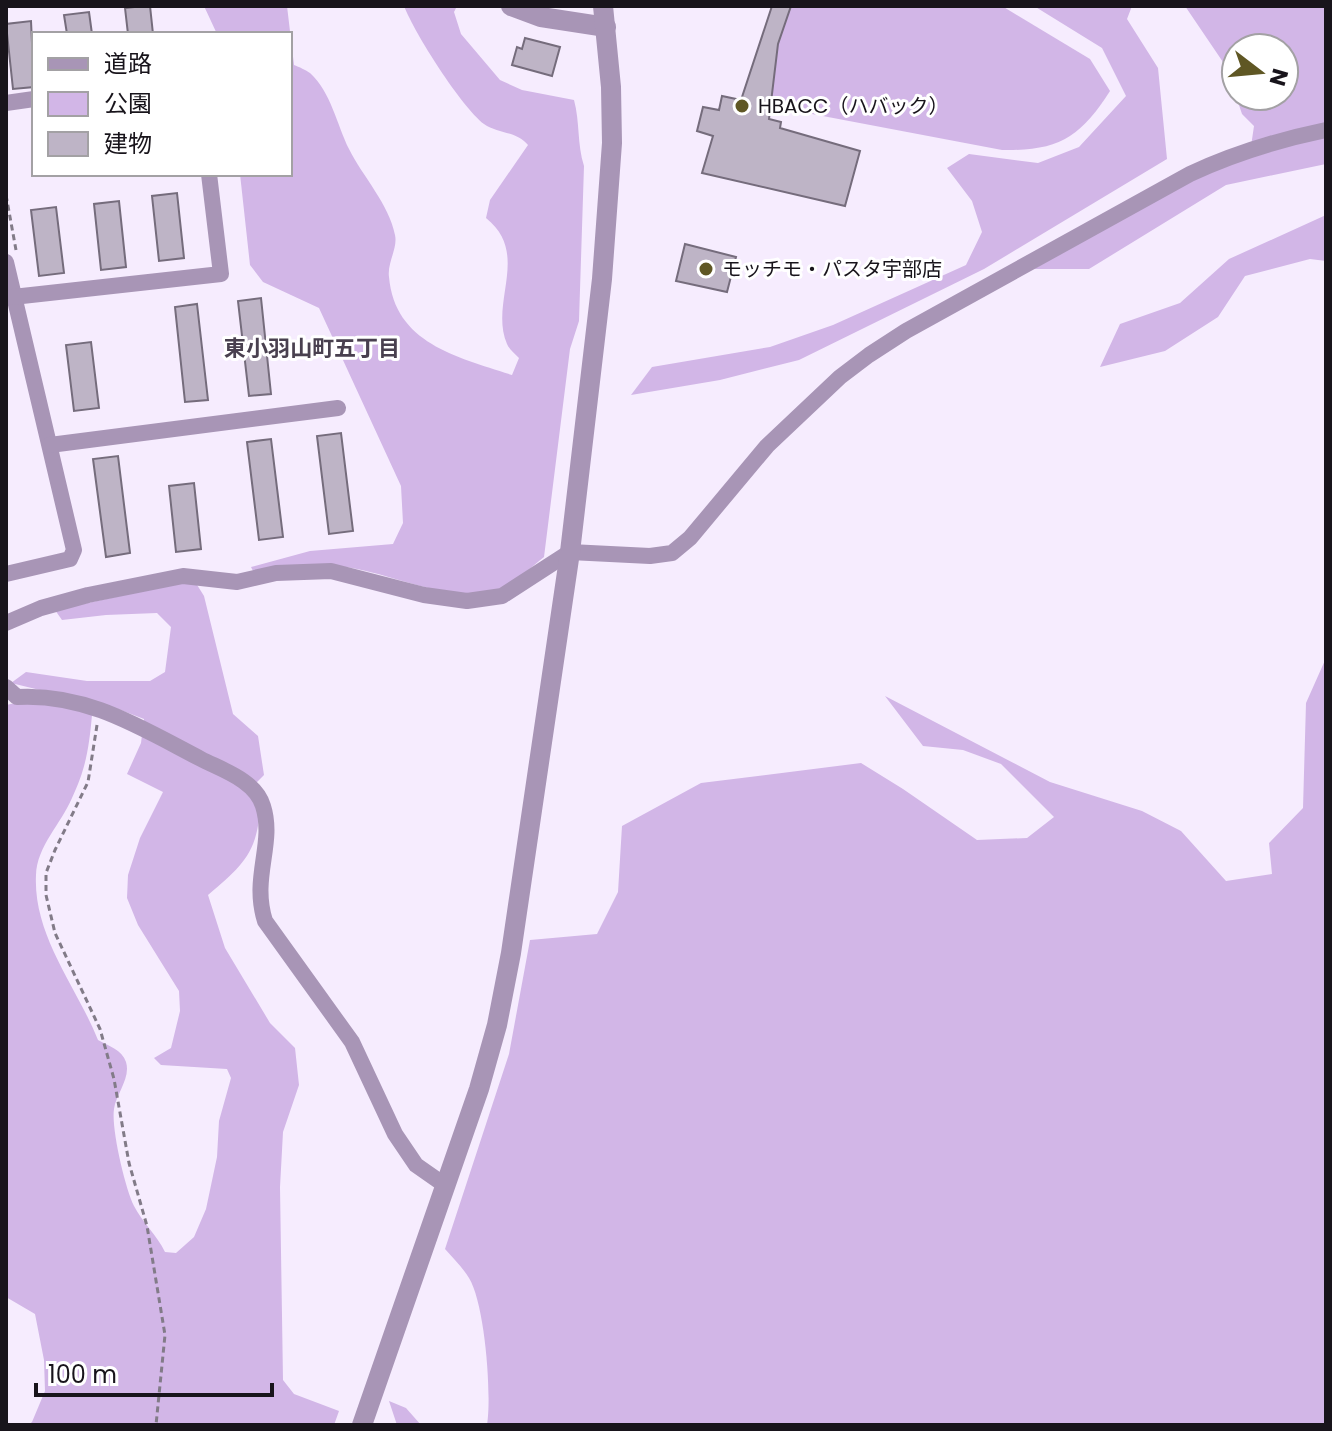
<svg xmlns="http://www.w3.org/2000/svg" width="1332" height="1431" font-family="Poppins,'Noto Sans JP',sans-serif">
<rect width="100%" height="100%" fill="#f6ecfe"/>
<g fill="#d2b6e7">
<path d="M 204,6 L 287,6 L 294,65 C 299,67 306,70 310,73 C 331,92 337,125 349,149 C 363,177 389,204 395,235 C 398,248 387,263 389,277 C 395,344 458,357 512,375 L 519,358 C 515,354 509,349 507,344 C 489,302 531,254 486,218 L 490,200 L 528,145 C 517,131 498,134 484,124 C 461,106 415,34 404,6 L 457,6 L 454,12 L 461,34 L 500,80 L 522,90 L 574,100 C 580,122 577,144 584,166 L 579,321 L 570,349 L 544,557 C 528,570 508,589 487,593 C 451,601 389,574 352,568 C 319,562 287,567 253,571 L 251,567 L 310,551 L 393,544 L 403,523 L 401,486 L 319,308 L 263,282 L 250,265 L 240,174 L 290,174 L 290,34 L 217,34 Z"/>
<path d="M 791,6 L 1002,6 L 1090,59 L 1110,91 C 1080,138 1058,151 1002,150 L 770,106 L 778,44 Z"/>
<polygon points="1034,6 1132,6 1127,19 1158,68 1167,159 984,269 799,360 720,380 631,395 652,367 770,347 833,325 966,265 982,232 972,201 947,168 969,154 1038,163 1079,147 1126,96 1102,48"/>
<path d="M 1185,6 L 1326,6 L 1326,164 L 1226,185 L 1089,269 L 1034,269 C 1104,227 1175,187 1250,153 L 1254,126 L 1242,114 L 1236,96 L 1284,96 L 1284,48 L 1236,48 L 1236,95 L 1227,68 Z"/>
<polygon points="1326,215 1326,261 1310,259 1245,276 1218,317 1165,351 1100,367 1120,324 1180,303 1229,259"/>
<path d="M 194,580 L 204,596 L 233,714 L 258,736 L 264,775 L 246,793 L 260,806 C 258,853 242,866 208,895 L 225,948 L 270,1023 L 295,1048 L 299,1085 L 283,1132 L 280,1187 L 283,1380 L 294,1394 L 339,1411 L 334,1425 L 28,1425 L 32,1422 L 45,1391 L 44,1360 L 35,1314 L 6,1297 L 6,705 C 37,698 62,706 92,715 C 89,748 86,768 72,798 C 61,824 37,846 36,875 C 33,936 77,987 98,1040 C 109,1046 122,1050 126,1062 C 131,1078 116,1094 114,1109 C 111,1128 125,1188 134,1206 C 142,1222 157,1235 165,1252 L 176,1253 L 194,1237 L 206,1209 L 217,1157 L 219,1121 L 231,1078 L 227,1069 L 161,1065 L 154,1058 L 171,1048 L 180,1011 L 179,991 L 138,925 L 127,898 L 128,875 L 140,838 L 163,792 L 127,774 L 141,743 L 144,719 L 118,709 L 11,683 L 26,672 L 87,681 L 150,681 L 165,672 L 171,627 L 157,613 L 106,615 L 62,620 L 55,610 Z"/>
<path d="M 1326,658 L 1326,1425 L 487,1425 C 492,1395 485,1304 469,1278 C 463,1268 453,1258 445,1249 L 509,1054 L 530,940 L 597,934 L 618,892 L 622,826 L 701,783 L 861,763 L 903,789 L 977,840 L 1027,838 L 1054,817 L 1001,764 L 963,750 L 923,746 L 885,696 L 1050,782 L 1142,811 L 1181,831 L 1226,881 L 1272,874 L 1269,843 L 1303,808 L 1306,703 Z"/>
<polygon points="389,1401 406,1408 421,1425 397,1425"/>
</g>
<g fill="#beb4c6" stroke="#756c7c" stroke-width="2">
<polygon points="144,6 150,6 153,34 128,34 125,8"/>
<polygon points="772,6 791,6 778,44 769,119 781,122 780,128 860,151 845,206 702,173 713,136 697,131 703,107 719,110 722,96 741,100"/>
<polygon points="89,12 92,34 67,34 64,15"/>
<polygon points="31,21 34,87 13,89 6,24"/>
<polygon points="525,38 560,47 552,76 512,65 517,47 522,49"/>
<polygon points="177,193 184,258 159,261 152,196"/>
<polygon points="119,201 126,267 101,270 94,204"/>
<polygon points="56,207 64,273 39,276 31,210"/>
<polygon points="685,244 736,257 727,292 676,281"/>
<polygon points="261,298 271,394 249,396 238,301"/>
<polygon points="197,304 208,400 185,402 175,307"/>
<polygon points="91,342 99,408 74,411 66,345"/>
<polygon points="341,433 353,531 329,534 317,436"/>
<polygon points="271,439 283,537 259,540 247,442"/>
<polygon points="118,456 130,553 106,557 93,459"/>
<polygon points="194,483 201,549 176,552 169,486"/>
</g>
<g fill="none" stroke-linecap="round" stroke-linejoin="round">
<g stroke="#827b88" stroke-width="3" stroke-dasharray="6 4" stroke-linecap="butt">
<polyline points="6,195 16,250"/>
<polyline points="97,725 88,782 55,850 46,873 46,895 55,933 100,1029 114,1079 129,1163 147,1226 165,1335 156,1425"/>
</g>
<g stroke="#a895b6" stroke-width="16">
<polyline points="6,103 34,99"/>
<polyline points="6,262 74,550 70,559 6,574"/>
<polyline points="13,297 221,274 209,174"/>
<polyline points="50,445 338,408"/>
<path d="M 6,623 L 41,608 L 88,595 L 183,576 L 237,582 L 276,573 L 331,571 L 424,595 L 467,601 L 502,596 L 570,552 L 650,556 L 672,553 L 690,538 L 767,446 L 840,377 L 869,355 L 906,331 L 1190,174 C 1235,153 1278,140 1326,130"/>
<path d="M 6,687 L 17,697 C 87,693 141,728 201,759 C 222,770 255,780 263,806 C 275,844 251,877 265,921 L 352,1042 L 395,1134 L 416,1165 L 446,1186"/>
</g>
<g stroke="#a895b6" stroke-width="20">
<polyline points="511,6 541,17 606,27"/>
<polyline points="362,1425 479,1089 497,1025 511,953 570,552 602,279 612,143 611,87 603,6"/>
</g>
</g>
<g fill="#5f5724" stroke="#fff" stroke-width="3">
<circle cx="742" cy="106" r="8"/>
<circle cx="706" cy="269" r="8"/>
</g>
<g text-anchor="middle" stroke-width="6" stroke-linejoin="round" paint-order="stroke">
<g font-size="20" fill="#18141b" stroke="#fff" text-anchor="start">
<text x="758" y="113">HBACC（ハバック）</text>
<text x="722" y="276">モッチモ・パスタ宇部店</text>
</g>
<g font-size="22" font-weight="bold" fill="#49404f" stroke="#fff">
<text x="312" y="356">東小羽山町五丁目</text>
</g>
</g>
<rect width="1332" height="1431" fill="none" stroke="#18141b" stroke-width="16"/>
<rect x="32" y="32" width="260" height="144" fill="#ffffff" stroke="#a3a1a4" stroke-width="2"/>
<rect x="48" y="58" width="40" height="12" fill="#a895b6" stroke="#a3a1a4" stroke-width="2"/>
<text x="104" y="72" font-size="24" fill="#18141b">道路</text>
<rect x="48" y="92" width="40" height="24" fill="#d2b6e7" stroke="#a3a1a4" stroke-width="2"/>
<text x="104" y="112" font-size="24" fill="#18141b">公園</text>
<rect x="48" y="132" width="40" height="24" fill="#beb4c6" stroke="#a3a1a4" stroke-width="2"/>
<text x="104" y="152" font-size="24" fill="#18141b">建物</text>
<g transform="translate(1260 72) rotate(106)"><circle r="38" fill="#ffffff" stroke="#a3a1a4" stroke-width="2"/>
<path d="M0-6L14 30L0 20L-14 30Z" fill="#5f5724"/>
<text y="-12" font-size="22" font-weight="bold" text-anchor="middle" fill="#18141b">N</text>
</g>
<path d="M36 1383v12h236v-12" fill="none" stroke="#18141b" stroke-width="4"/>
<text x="48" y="1383" font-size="24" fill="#18141b" stroke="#ffffff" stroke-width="6" paint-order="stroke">100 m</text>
</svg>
